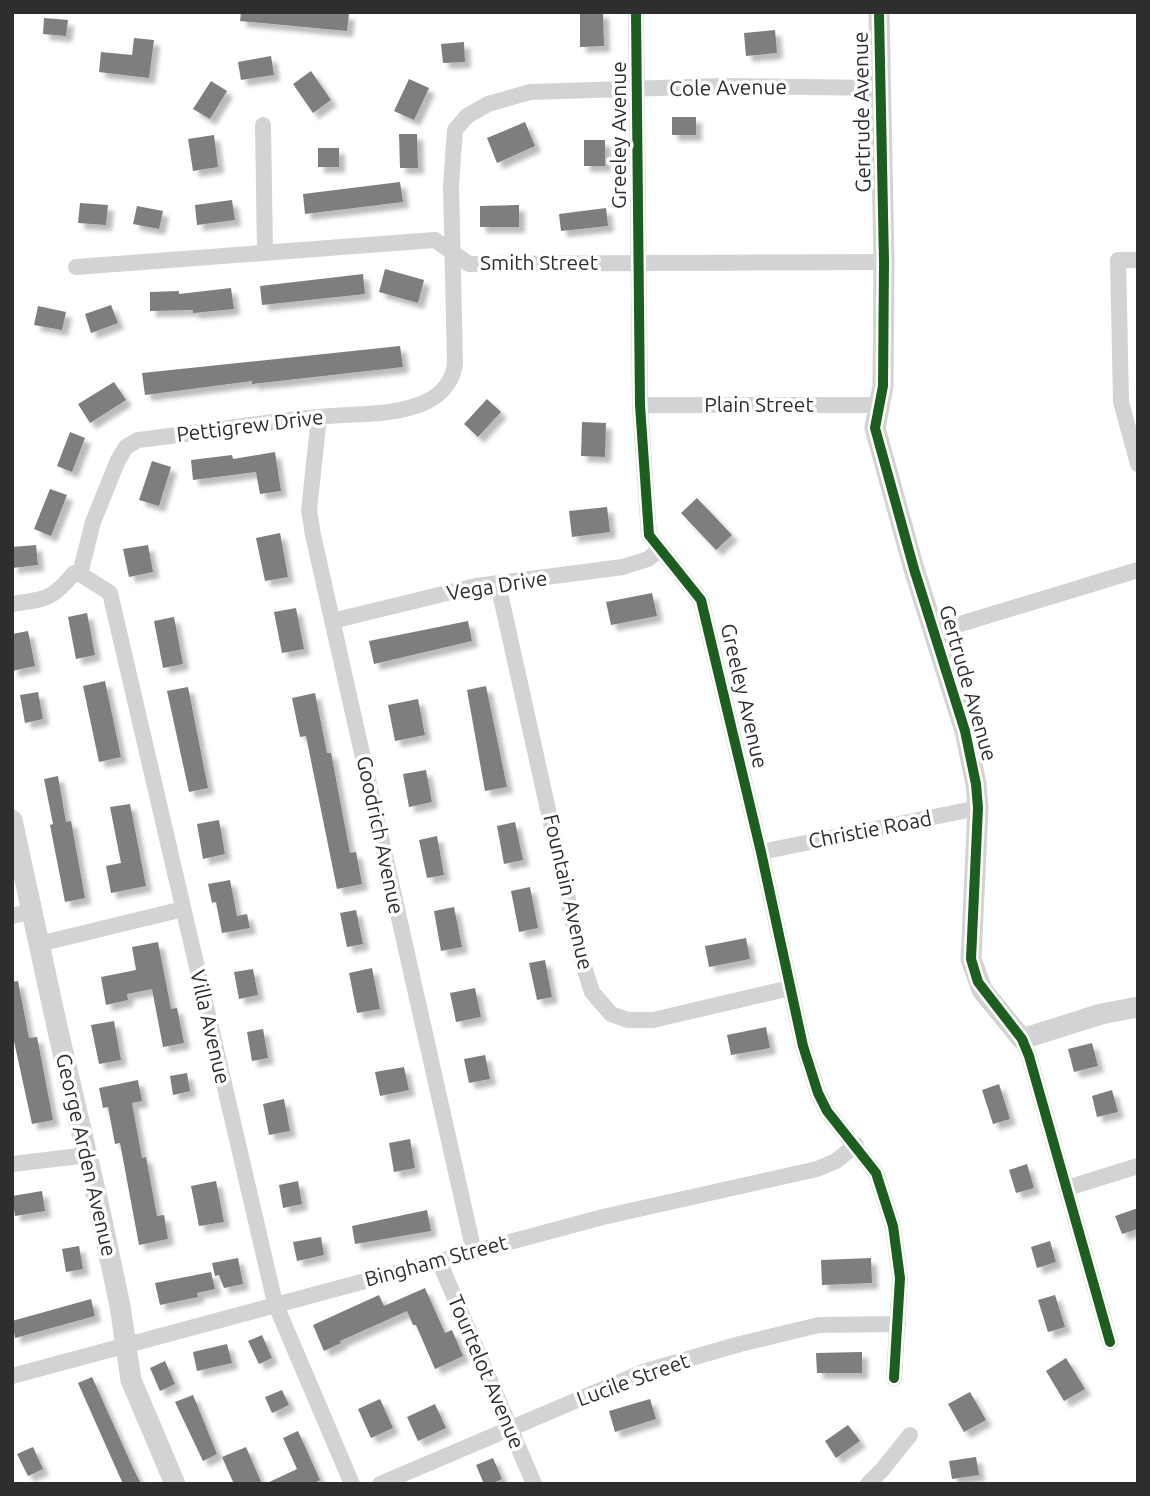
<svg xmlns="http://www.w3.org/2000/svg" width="1150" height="1496" font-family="Ubuntu,sans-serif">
<defs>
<filter id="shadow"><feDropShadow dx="6" dy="6" stdDeviation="2" flood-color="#0004"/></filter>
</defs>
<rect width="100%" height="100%" fill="#fff"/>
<g fill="#7e7e7e" filter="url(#shadow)">
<polygon points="241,12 330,12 349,14 347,31 240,21"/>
<polygon points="580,12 603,12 604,46 580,47"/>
<polygon points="44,18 68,20 66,36 43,34"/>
<polygon points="775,30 777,53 746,56 744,33"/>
<polygon points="134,38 154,40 149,78 99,72 101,52 132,55"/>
<polygon points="464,42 465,62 443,63 441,44"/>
<polygon points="271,56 274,75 241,80 238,62"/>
<polygon points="311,71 331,100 313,113 293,84"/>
<polygon points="409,79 429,88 414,120 394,111"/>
<polygon points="211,81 227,91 210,119 193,109"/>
<rect x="672" y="117" width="24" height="18"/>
<polygon points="525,122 535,146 497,163 487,138"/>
<polygon points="399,134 417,134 418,168 400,168"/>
<polygon points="214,135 218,167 193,171 188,139"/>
<rect x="584" y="140" width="21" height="26"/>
<rect x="318" y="148" width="21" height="19"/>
<polygon points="400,182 403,202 305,214 303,194"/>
<polygon points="232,200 235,220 197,225 195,205"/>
<polygon points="80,203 108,205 106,225 78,223"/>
<polygon points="519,205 519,227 480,227 480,206"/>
<polygon points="137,206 163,211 159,229 133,224"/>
<polygon points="606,208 608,226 561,231 559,214"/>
<polygon points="385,269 424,280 418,303 379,292"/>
<polygon points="363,274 365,294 262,305 260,286"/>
<polygon points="231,288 234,309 193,313 193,310 150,311 150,292 179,291 179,294"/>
<polygon points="111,305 118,323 91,333 85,314"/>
<polygon points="38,306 66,312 62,330 34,325"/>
<polygon points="400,346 403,367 252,384 252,381 145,395 142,373"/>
<polygon points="114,382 126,400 90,423 78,404"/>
<polygon points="487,399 501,412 478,437 464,424"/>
<polygon points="582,422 606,423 605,457 581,456"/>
<polygon points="70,432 85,438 72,472 57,466"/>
<polygon points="275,452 281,491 260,494 256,472 193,480 191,460 232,455 233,459"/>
<polygon points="152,461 171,467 159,506 139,500"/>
<polygon points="50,489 67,495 51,536 34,529"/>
<polygon points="697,498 732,535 716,550 681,513"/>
<polygon points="607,507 610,532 572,537 569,511"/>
<polygon points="280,533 288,577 265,581 256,538"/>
<polygon points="36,545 38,565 12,568 12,547"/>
<polygon points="148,545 153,572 129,577 123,549"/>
<polygon points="652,593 657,616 611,625 606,602"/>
<polygon points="296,608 304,649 282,653 274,612"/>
<polygon points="87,613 95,655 76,659 68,617"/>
<polygon points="174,617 183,664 163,668 154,621"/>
<polygon points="468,621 472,641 374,664 369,641"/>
<polygon points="28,631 35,666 12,671 12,634"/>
<polygon points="105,681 121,757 99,762 83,686"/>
<polygon points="486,686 507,787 485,791 467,690"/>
<polygon points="188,687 208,788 189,792 167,691"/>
<polygon points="38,692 43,719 25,723 20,695"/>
<polygon points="315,693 327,753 331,753 350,853 356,852 362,884 337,889 306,736 300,737 292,698"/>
<polygon points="418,699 425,735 395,741 388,705"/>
<polygon points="426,770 432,802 409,807 403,774"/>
<polygon points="58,776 66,822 71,821 85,898 65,902 50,825 53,824 44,779"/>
<polygon points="130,804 146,886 111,893 106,866 121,863 110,807"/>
<polygon points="219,820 225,854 203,859 197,824"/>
<polygon points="515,822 523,860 504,864 497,826"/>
<polygon points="437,836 444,875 427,878 419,840"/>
<polygon points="230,880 237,916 247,914 250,928 222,933 216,902 212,903 208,884"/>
<polygon points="530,887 538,928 519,932 511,891"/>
<polygon points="454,907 462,947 441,951 434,911"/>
<polygon points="356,910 363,944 347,947 340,913"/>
<polygon points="746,938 750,959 709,967 705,946"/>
<polygon points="158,942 171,1009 177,1008 184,1043 163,1047 152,989 127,994 128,1000 106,1005 101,977 136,970 132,947"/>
<polygon points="545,960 552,997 537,1000 529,963"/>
<polygon points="372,968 380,1009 357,1013 349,973"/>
<polygon points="253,969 258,995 239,999 234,972"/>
<polygon points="18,981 29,1038 37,1037 53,1120 32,1124 12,1032 12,982"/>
<polygon points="475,988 481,1017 456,1022 450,993"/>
<polygon points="114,1021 121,1060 99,1064 91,1025"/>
<polygon points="766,1027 770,1048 731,1055 727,1035"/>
<polygon points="263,1029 268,1058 252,1061 247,1032"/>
<polygon points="1092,1043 1098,1066 1074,1072 1068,1049"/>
<polygon points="485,1055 490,1079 469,1083 464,1059"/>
<polygon points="404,1067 409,1090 380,1096 375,1072"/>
<polygon points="187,1073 190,1091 173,1095 170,1076"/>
<polygon points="138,1080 142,1101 132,1103 142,1158 146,1157 157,1216 164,1215 168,1239 139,1245 120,1143 115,1144 108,1107 103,1108 99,1088"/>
<polygon points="999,1084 1010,1119 993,1124 982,1090"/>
<polygon points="1112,1090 1118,1112 1097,1117 1092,1096"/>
<polygon points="284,1099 290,1131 269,1135 263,1104"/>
<polygon points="410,1139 415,1168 394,1172 389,1143"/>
<polygon points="1027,1164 1034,1188 1016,1193 1009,1170"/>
<polygon points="216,1181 224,1222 199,1226 191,1186"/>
<polygon points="298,1181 302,1204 283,1208 279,1185"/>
<polygon points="42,1191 45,1211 15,1216 12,1196"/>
<polygon points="1138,1208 1138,1229 1122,1234 1115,1216"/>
<polygon points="427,1210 431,1231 355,1244 352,1226"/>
<polygon points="321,1237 324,1255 297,1261 293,1242"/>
<polygon points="1050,1241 1056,1262 1037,1268 1031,1247"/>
<polygon points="79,1246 83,1269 66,1272 62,1249"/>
<polygon points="238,1258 243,1284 224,1288 219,1275 215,1276 212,1263"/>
<polygon points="871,1258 872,1283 822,1285 821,1260"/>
<polygon points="211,1272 215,1289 197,1293 198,1297 160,1305 155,1283"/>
<polygon points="425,1288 445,1333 452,1330 463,1356 435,1369 416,1325 413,1325 407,1311 340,1341 341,1343 324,1351 313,1325 379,1295 384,1306"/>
<polygon points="1055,1295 1065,1327 1048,1332 1038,1300"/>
<polygon points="91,1299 95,1316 15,1338 12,1321"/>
<polygon points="262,1335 272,1358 259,1364 248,1341"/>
<polygon points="227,1344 232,1363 197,1371 193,1352"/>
<polygon points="862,1352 862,1373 817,1373 816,1353"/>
<polygon points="1066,1358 1085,1389 1064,1401 1046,1371"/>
<polygon points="165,1361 175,1384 160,1391 150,1368"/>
<polygon points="92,1377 133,1468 141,1484 123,1484 78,1383"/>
<polygon points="282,1390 289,1405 272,1413 265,1397"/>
<polygon points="970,1392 986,1420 964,1432 948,1404"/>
<polygon points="193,1395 217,1454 203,1461 175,1402"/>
<polygon points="380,1399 393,1428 371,1438 358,1409"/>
<polygon points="650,1399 656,1419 615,1432 609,1411"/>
<polygon points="435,1404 446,1428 418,1441 407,1417"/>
<polygon points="848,1425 860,1441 836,1458 825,1441"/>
<polygon points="298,1431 320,1480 313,1484 265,1484 297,1469 283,1438"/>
<polygon points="33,1447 43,1469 28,1476 17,1454"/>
<polygon points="246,1447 262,1484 234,1484 222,1457"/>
<polygon points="976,1457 979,1475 952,1479 949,1461"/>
<polygon points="493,1458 502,1479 491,1484 484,1484 476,1465"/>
</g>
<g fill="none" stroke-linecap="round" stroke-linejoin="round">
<g stroke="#d3d3d3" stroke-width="16">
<polyline points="636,12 640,405 649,535 701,600 761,852 803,1046 818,1093 827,1111 876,1173 893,1226 900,1278 894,1378"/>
<polyline points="263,125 265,252"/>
<polyline points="1138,260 1118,260 1121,402 1138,464"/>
<polyline points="76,267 435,240 469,264 884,262"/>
<polyline points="640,405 878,405"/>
<polyline points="319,417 309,510 313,535 474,1252"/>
<path d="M 80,574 L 93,522 L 118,460 L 126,447 L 138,440 C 198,433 257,423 318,417 C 354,413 395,417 428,401 C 443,393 453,380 455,364 L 451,185 L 455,130 L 467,116 L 488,104 L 530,92 L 722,86 L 881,88"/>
<polyline points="80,574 110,593 275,1303 352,1484"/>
<polyline points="498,584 580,954 592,992 611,1014 628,1020 653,1020 790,988"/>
<path d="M 12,604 C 46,599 52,600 74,573 L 80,574"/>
<polyline points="332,621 476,586 623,567 648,559 659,550"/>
<polyline points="934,632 1138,570"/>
<polyline points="761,852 978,808"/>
<polyline points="12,916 32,911"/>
<polyline points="39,944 183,909"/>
<polyline points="1022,1039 1029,1056 1110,1342"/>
<polyline points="12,1164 88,1155"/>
<polyline points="1067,1188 1138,1166"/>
<polyline points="439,1261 534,1484"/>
<polyline points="12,1376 603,1217 817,1169 836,1161 856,1145"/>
<polyline points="380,1484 643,1372 740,1344 819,1325 898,1324"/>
<polyline points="868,1484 882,1470 910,1435"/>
</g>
<g stroke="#d3d3d3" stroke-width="21">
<polyline points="879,12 884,262 883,386 875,428 914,569 965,731 976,784 978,808 971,959 982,990 1022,1039 1101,1014 1138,1007"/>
<polyline points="12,820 58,1031 99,1207 120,1306 131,1380 175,1484"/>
</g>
<g stroke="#fff" stroke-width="15">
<g id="cycleway">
<polyline points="636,12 640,405 649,535 701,600 761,852 803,1046 818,1093 827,1111 876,1173 893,1226 900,1278 894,1378"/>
<polyline points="879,12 884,262 883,386 875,428 914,569 965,731 976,784 978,808 971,959 978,982 1022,1039 1029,1056 1110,1342"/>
</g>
</g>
<use href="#cycleway" stroke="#1b5e20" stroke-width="10"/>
</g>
<g text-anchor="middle" stroke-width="7" stroke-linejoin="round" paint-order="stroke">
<g font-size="21" fill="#2e2e2e" stroke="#fff">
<text transform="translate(728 88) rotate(-1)" y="7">Cole Avenue</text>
<text transform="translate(862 112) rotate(-91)" y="7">Gertrude Avenue</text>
<text transform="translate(619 135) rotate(-90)" y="7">Greeley Avenue</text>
<text x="539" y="270">Smith Street</text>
<text x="759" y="412">Plain Street</text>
<text transform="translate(250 426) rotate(-7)" y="7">Pettigrew Drive</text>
<text transform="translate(497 586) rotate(-9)" y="7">Vega Drive</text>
<text transform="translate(968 683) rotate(74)" y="7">Gertrude Avenue</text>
<text transform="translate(744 696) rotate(77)" y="7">Greeley Avenue</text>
<text transform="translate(870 830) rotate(-11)" y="7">Christie Road</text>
<text transform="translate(380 835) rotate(78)" y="7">Goodrich Avenue</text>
<text transform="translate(568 892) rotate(77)" y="7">Fountain Avenue</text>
<text transform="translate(210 1027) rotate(77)" y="7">Villa Avenue</text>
<text transform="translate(86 1155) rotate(77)" y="7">George Arden Avenue</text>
<text transform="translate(436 1261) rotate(-15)" y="7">Bingham Street</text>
<text transform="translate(486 1372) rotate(67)" y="7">Tourtelot Avenue</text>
<text transform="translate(633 1380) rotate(-20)" y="7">Lucile Street</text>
</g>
</g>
<rect width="1150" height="1496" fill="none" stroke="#2e2e2e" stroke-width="28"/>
</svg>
